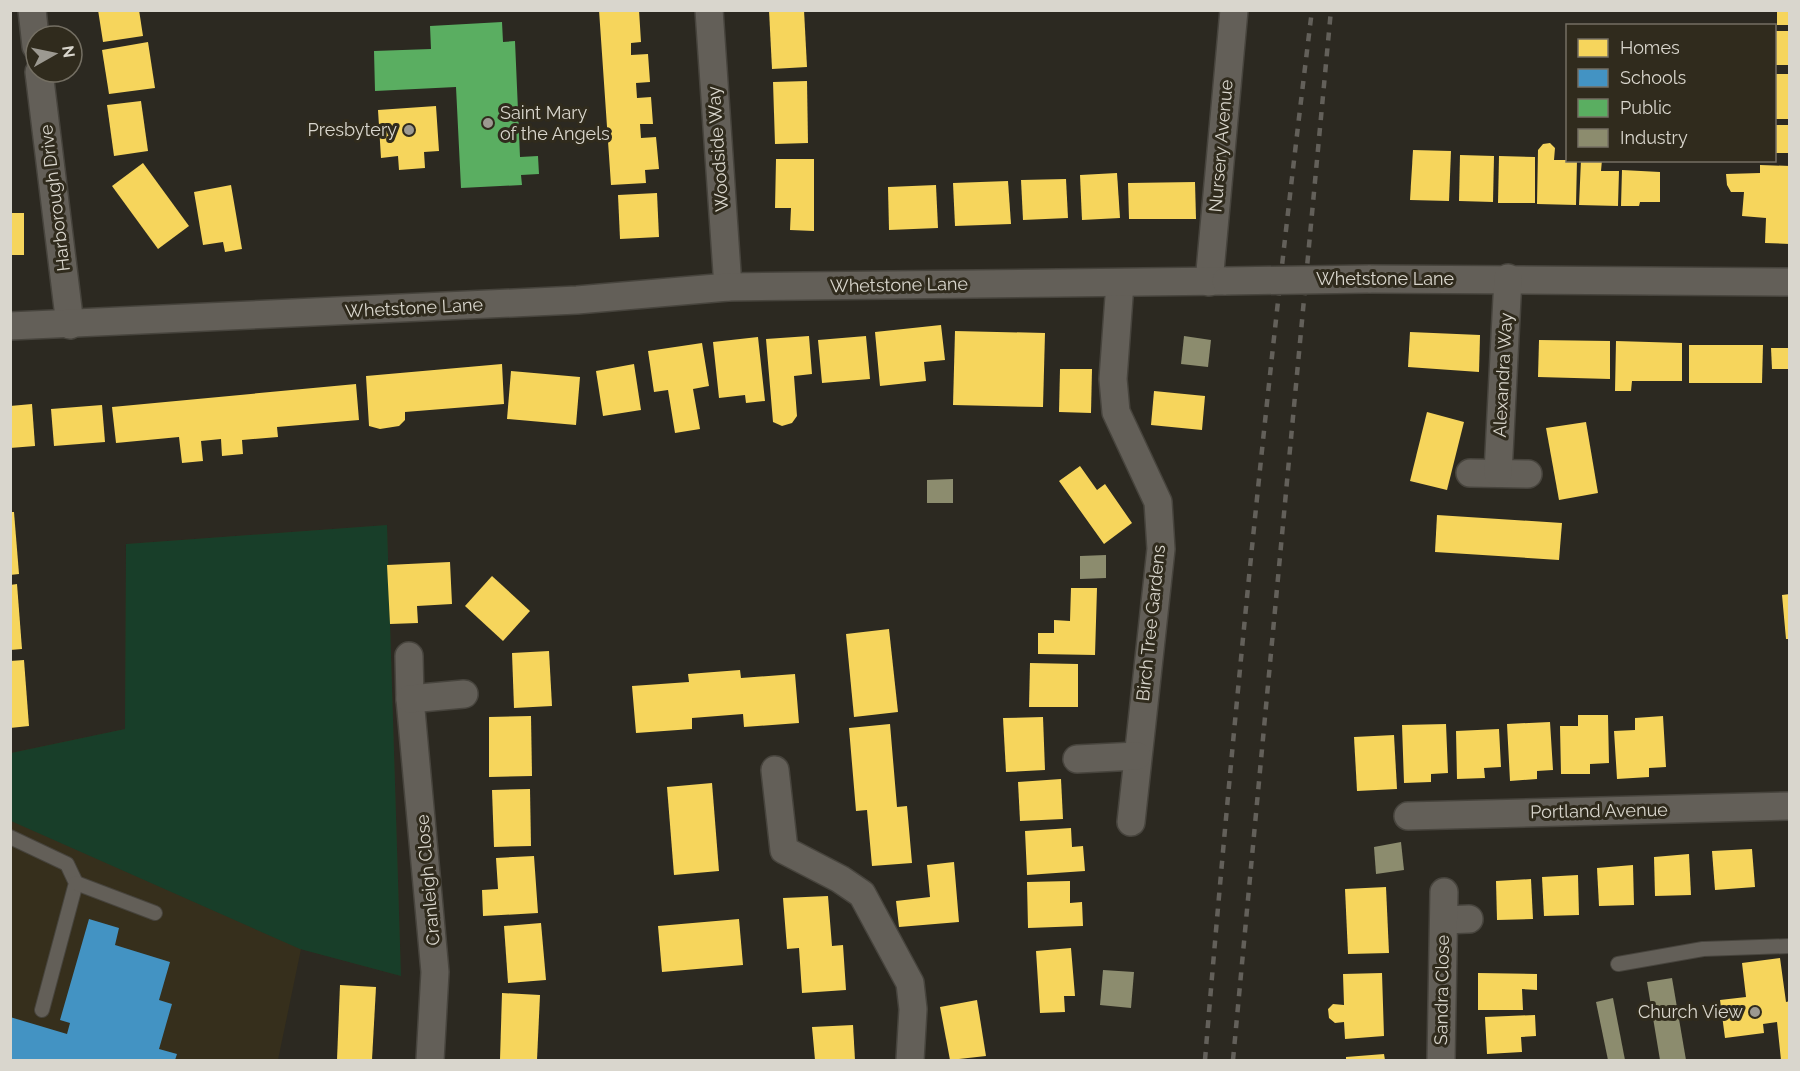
<svg xmlns="http://www.w3.org/2000/svg" width="1800" height="1071" font-family="Raleway,sans-serif">
<rect width="100%" height="100%" fill="#2c2921"/>
<polygon fill="#362f1c" points="387,525 401,976 301,949 278,1060 11,1060 10,753 125,729 126,544"/>
<polygon fill="#183e29" points="387,525 401,976 300,949 11,821 11,753 125,729 126,544"/>
<g fill="#f6d55c">
<polygon points="98,10 139,10 143,36 103,42"/>
<polygon points="599,10 639,10 641,42 631,43 631,55 648,54 650,82 636,83 637,98 651,97 653,124 640,124 641,138 656,137 659,169 645,170 646,183 611,185"/>
<polygon points="769,10 804,10 807,67 772,69"/>
<rect x="1777" y="10" width="13" height="15"/>
<rect x="1774" y="31" width="16" height="34"/>
<polygon points="148,42 155,88 109,94 102,50"/>
<rect x="1774" y="74" width="16" height="45"/>
<polygon points="807,81 808,143 775,144 773,82"/>
<polygon points="141,101 148,151 114,156 107,105"/>
<polygon points="436,106 439,151 424,152 425,168 399,170 398,156 381,158 378,110"/>
<rect x="1774" y="125" width="16" height="28"/>
<polygon points="1550,143 1555,148 1554,160 1577,160 1576,205 1537,204 1538,150 1543,144"/>
<polygon points="1413,150 1451,151 1449,201 1410,200"/>
<polygon points="1460,155 1494,156 1493,202 1459,201"/>
<polygon points="1499,156 1535,157 1535,203 1498,203"/>
<polygon points="776,159 814,159 814,231 790,230 791,208 775,208"/>
<polygon points="1581,160 1602,160 1601,171 1619,171 1618,206 1579,205"/>
<polygon points="143,163 189,226 158,249 112,186"/>
<polygon points="1760,165 1790,166 1790,244 1765,243 1766,218 1742,216 1744,192 1731,192 1727,185 1726,174 1760,173"/>
<polygon points="1622,170 1660,172 1660,202 1640,202 1639,206 1621,206"/>
<polygon points="1117,173 1120,218 1082,220 1080,175"/>
<polygon points="1066,179 1068,218 1023,220 1021,180"/>
<polygon points="1008,181 1011,224 955,226 953,183"/>
<polygon points="1195,182 1196,219 1129,219 1128,183"/>
<polygon points="231,185 242,249 225,252 223,242 203,245 194,192"/>
<polygon points="936,185 938,228 889,230 888,187"/>
<polygon points="657,193 659,237 620,239 618,195"/>
<rect x="10" y="213" width="14" height="42"/>
<polygon points="941,325 945,360 924,362 926,381 880,386 875,332"/>
<polygon points="955,331 1045,333 1043,407 953,405"/>
<polygon points="1410,332 1480,335 1479,372 1408,367"/>
<polygon points="809,336 812,374 794,376 797,416 792,423 782,426 773,422 766,339"/>
<polygon points="866,336 870,379 822,383 818,340"/>
<polygon points="758,337 765,401 746,403 745,395 719,398 713,342"/>
<polygon points="1539,340 1610,341 1610,379 1538,377"/>
<polygon points="1616,341 1682,343 1682,381 1632,381 1631,391 1615,391"/>
<polygon points="702,343 709,386 693,389 700,429 675,433 668,390 654,392 648,351"/>
<polygon points="1689,345 1763,345 1762,383 1689,383"/>
<polygon points="1771,348 1790,348 1790,369 1772,369"/>
<polygon points="502,364 504,404 405,412 405,420 399,426 380,429 369,426 366,376"/>
<polygon points="634,364 641,410 603,416 596,371"/>
<polygon points="1060,369 1092,369 1091,413 1059,412"/>
<polygon points="511,371 580,377 576,425 507,419"/>
<polygon points="356,384 359,420 277,427 278,437 242,440 243,454 222,456 221,439 201,441 203,461 182,463 179,437 116,443 112,407"/>
<polygon points="1154,391 1205,396 1202,430 1151,425"/>
<polygon points="32,404 35,446 10,448 10,406"/>
<polygon points="102,405 105,442 54,446 51,409"/>
<polygon points="1427,412 1464,422 1447,490 1410,481"/>
<polygon points="1586,422 1598,493 1559,500 1546,428"/>
<polygon points="1080,466 1097,490 1105,484 1132,523 1104,544 1059,481"/>
<polygon points="10,512 14,512 19,574 10,575"/>
<polygon points="1437,515 1562,523 1559,560 1435,552"/>
<polygon points="450,562 452,604 417,606 418,623 390,624 387,565"/>
<polygon points="492,576 530,611 503,641 465,606"/>
<polygon points="17,584 22,649 10,650 10,585"/>
<polygon points="1071,588 1097,588 1095,655 1038,654 1038,633 1054,633 1054,620 1070,621"/>
<polygon points="1790,594 1790,639 1786,639 1782,595"/>
<polygon points="889,629 898,712 854,717 846,634"/>
<polygon points="549,651 552,706 514,708 512,653"/>
<polygon points="24,660 29,726 10,728 10,661"/>
<polygon points="1030,663 1078,664 1078,707 1029,707"/>
<polygon points="740,670 741,678 795,674 799,723 744,727 743,714 692,718 692,729 636,733 632,686 689,682 688,674"/>
<polygon points="1578,715 1608,715 1609,763 1590,764 1590,774 1561,774 1560,726 1578,726"/>
<polygon points="531,716 532,776 489,777 489,717"/>
<polygon points="1663,716 1666,767 1649,768 1649,777 1617,779 1614,731 1635,730 1635,718"/>
<polygon points="1043,717 1045,770 1006,772 1003,718"/>
<polygon points="1550,722 1553,770 1537,771 1537,779 1510,781 1507,724"/>
<polygon points="890,724 897,807 907,806 912,863 872,866 867,810 856,811 849,728"/>
<polygon points="1446,724 1448,773 1431,774 1431,782 1404,783 1402,725"/>
<polygon points="1499,729 1501,767 1484,768 1485,778 1457,779 1456,731"/>
<polygon points="1394,735 1397,789 1357,791 1354,737"/>
<polygon points="1061,779 1063,819 1020,821 1018,782"/>
<polygon points="712,783 719,871 674,875 667,787"/>
<polygon points="530,789 531,846 494,847 492,790"/>
<polygon points="1071,828 1072,847 1083,846 1085,871 1027,875 1025,831"/>
<polygon points="1752,849 1755,887 1715,890 1712,851"/>
<polygon points="1689,854 1691,895 1655,896 1654,857"/>
<polygon points="534,856 538,913 483,916 482,890 498,889 496,858"/>
<polygon points="954,862 959,922 899,927 896,901 930,897 927,865"/>
<polygon points="1633,865 1634,905 1599,906 1597,868"/>
<polygon points="1578,875 1579,915 1544,916 1542,877"/>
<polygon points="1531,879 1533,919 1497,920 1496,881"/>
<polygon points="1070,881 1070,903 1082,902 1083,926 1028,928 1027,882"/>
<polygon points="1386,887 1389,953 1348,954 1345,889"/>
<polygon points="828,896 832,946 843,945 846,990 802,993 799,948 787,949 783,898"/>
<polygon points="739,919 743,965 662,972 658,926"/>
<polygon points="541,923 546,980 508,983 504,926"/>
<polygon points="1071,948 1075,996 1064,996 1065,1012 1040,1013 1036,951"/>
<polygon points="1780,958 1786,1002 1790,1001 1790,1060 1781,1060 1777,1022 1763,1024 1764,1033 1725,1038 1720,1000 1746,997 1742,963"/>
<polygon points="1382,973 1384,1036 1345,1039 1344,1022 1335,1023 1329,1018 1328,1009 1333,1004 1344,1005 1343,974"/>
<polygon points="1478,973 1537,974 1537,990 1522,989 1523,1010 1478,1010"/>
<polygon points="340,985 376,987 372,1060 337,1060"/>
<polygon points="502,993 540,995 537,1060 500,1060"/>
<polygon points="977,1000 986,1056 950,1060 940,1007"/>
<polygon points="1535,1015 1536,1036 1521,1037 1522,1052 1487,1054 1485,1017"/>
<polygon points="853,1025 855,1060 815,1060 812,1027"/>
<polygon points="1384,1054 1385,1060 1346,1060 1346,1057"/>
</g>
<polygon fill="#4393c3" points="89,919 119,928 115,945 170,962 159,1000 172,1004 159,1049 177,1054 175,1060 10,1060 10,1017 67,1034 70,1023 60,1020"/>
<polygon fill="#5aae61" points="502,22 503,42 515,41 520,157 538,156 539,174 521,175 522,185 461,188 456,87 375,91 374,51 431,49 430,26"/>
<g fill="#8c8c6e">
<polygon points="1184,336 1211,340 1208,367 1181,364"/>
<polygon points="953,479 953,503 927,503 927,480"/>
<polygon points="1106,555 1106,578 1080,579 1080,556"/>
<polygon points="1401,842 1404,870 1376,874 1374,847"/>
<polygon points="1103,970 1134,972 1131,1008 1100,1005"/>
<polygon points="1672,978 1686,1060 1660,1060 1647,982"/>
<polygon points="1613,998 1625,1060 1608,1060 1596,1002"/>
</g>
<g fill="none" stroke-linecap="round" stroke-linejoin="round">
<g stroke="#47443d" stroke-width="16">
<g id="lane">
<polyline points="10,837 67,864 76,883 42,1010"/>
<polyline points="76,883 155,913"/>
<polyline points="1618,964 1703,949 1790,946"/>
</g>
</g>
<g stroke="#47443d" stroke-width="30">
<g id="street">
<polyline points="32,10 36,46"/>
<polyline points="709,10 728,287"/>
<polyline points="39,72 70,325"/>
<polyline points="1368,279 1790,282"/>
<polyline points="1209,282 1234,10"/>
<polyline points="1120,283 1113,379 1116,412 1158,502 1161,549 1131,822"/>
<polyline points="10,326 577,300 728,287 1226,281"/>
<polyline points="1470,473 1528,474"/>
<polyline points="1498,473 1508,278"/>
<polyline points="409,656 410,699 435,972 430,1060"/>
<polyline points="410,699 464,694"/>
<polyline points="1077,759 1137,756"/>
<polyline points="775,770 784,850 840,879 862,894 910,983 913,1009 910,1060"/>
<polyline points="1408,816 1790,806"/>
<polyline points="1444,920 1469,919"/>
<polyline points="1441,1060 1444,892"/>
</g>
</g>
<use href="#lane" stroke="#635f58" stroke-width="14"/>
<use href="#street" stroke="#635f58" stroke-width="27"/>
<g stroke="#63605a" stroke-width="4.5" stroke-dasharray="8 8" stroke-linecap="butt">
<path d="M 1205,1060 C 1234,710 1269,360 1312,10"/>
<polyline points="1233,1060 1331,10"/>
</g>
<g stroke="#47443d" stroke-width="30" stroke-linecap="butt">
<polyline id="street-bridge" points="1226,281 1368,279"/>
</g>
<use href="#street-bridge" stroke="#635f58" stroke-width="27"/>
</g>
<g fill="#9c9991" stroke="#302b1d" stroke-width="2">
<circle cx="488" cy="123" r="6"/>
<circle cx="409" cy="130" r="6"/>
<circle cx="1755" cy="1012" r="6"/>
</g>
<g text-anchor="middle" stroke-width="6" stroke-linejoin="round" paint-order="stroke">
<g font-size="18" fill="#d9d6cd" stroke="#302b1d" text-anchor="end">
<text x="500" y="119" text-anchor="start">Saint Mary<tspan x="500" dy="21">of the Angels</tspan></text>
<text x="397" y="136">Presbytery</text>
<text x="1743" y="1018">Church View</text>
</g>
<g font-size="18" fill="#d9d6cd" stroke="#302b1d">
<text transform="translate(1221 146) rotate(-85)" y="6">Nursery Avenue</text>
<text transform="translate(718 149) rotate(-94)" y="6">Woodside Way</text>
<text transform="translate(55 198) rotate(-97)" y="6">Harborough Drive</text>
<text x="1385" y="285">Whetstone Lane</text>
<text transform="translate(899 285) rotate(-1)" y="6">Whetstone Lane</text>
<text transform="translate(414 308) rotate(-3)" y="6">Whetstone Lane</text>
<text transform="translate(1503 375) rotate(-87)" y="6">Alexandra Way</text>
<text transform="translate(1151 623) rotate(-84)" y="6">Birch Tree Gardens</text>
<text transform="translate(1599 811) rotate(-1)" y="6">Portland Avenue</text>
<text transform="translate(428 880) rotate(-95)" y="6">Cranleigh Close</text>
<text transform="translate(1442 990) rotate(-89)" y="6">Sandra Close</text>
</g>
</g>
<rect width="1800" height="1071" fill="none" stroke="#d9d6cd" stroke-width="24"/>
<rect x="1566" y="24" width="210" height="138" fill="#302b1d" stroke="#746f63" stroke-width="1.5"/>
<rect x="1578" y="39" width="30" height="18" fill="#f6d55c" stroke="#746f63" stroke-width="1.5"/>
<text x="1620" y="54" font-size="18" fill="#d9d6cd">Homes</text>
<rect x="1578" y="69" width="30" height="18" fill="#4393c3" stroke="#746f63" stroke-width="1.5"/>
<text x="1620" y="84" font-size="18" fill="#d9d6cd">Schools</text>
<rect x="1578" y="99" width="30" height="18" fill="#5aae61" stroke="#746f63" stroke-width="1.5"/>
<text x="1620" y="114" font-size="18" fill="#d9d6cd">Public</text>
<rect x="1578" y="129" width="30" height="18" fill="#8c8c6e" stroke="#746f63" stroke-width="1.5"/>
<text x="1620" y="144" font-size="18" fill="#d9d6cd">Industry</text>
<g transform="translate(54 54) rotate(81)"><circle r="28" fill="#302b1d" stroke="#746f63" stroke-width="1.5"/>
<path d="M0-4.5L10 22L0 15L-10 22Z" fill="#9c9991"/>
<text y="-9" font-size="16" font-weight="bold" text-anchor="middle" fill="#d9d6cd">N</text>
</g>
</svg>
